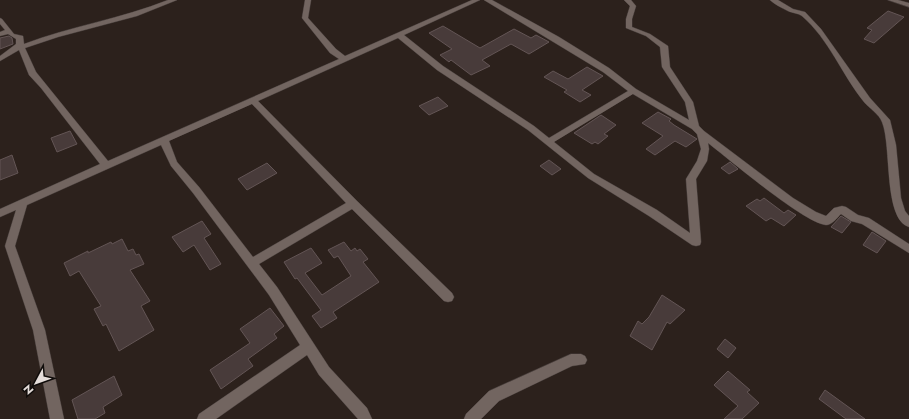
<svg xmlns="http://www.w3.org/2000/svg" width="909" height="419" font-family="Jost,sans-serif">
<rect width="100%" height="100%" fill="#2c211c"/>
<g fill="#483b3a" stroke="#635555">
<polygon points="888,11 904,17 874,43 864,39 872,30 867,28"/>
<polygon points="443,26 480,48 514,29 531,38 536,35 549,42 529,54 511,44 482,60 490,66 471,75 451,60 449,62 440,55 452,49 429,33"/>
<polygon points="9,36 12,38 13,44 0,49 0,38"/>
<polygon points="587,67 603,76 582,90 591,95 580,102 564,92 567,90 544,77 553,71 568,79"/>
<polygon points="438,97 448,106 429,115 419,106"/>
<polygon points="658,112 671,119 669,121 674,125 697,139 686,147 675,141 655,155 646,149 663,136 642,123"/>
<polygon points="601,115 616,125 604,134 608,136 598,144 595,142 592,144 574,133"/>
<polygon points="70,131 77,144 57,152 51,138"/>
<polygon points="12,155 18,173 0,180 0,160"/>
<polygon points="549,160 561,169 552,175 540,166"/>
<polygon points="730,162 738,169 729,174 721,168"/>
<polygon points="267,163 277,173 247,190 238,179"/>
<polygon points="764,198 784,213 788,210 796,215 784,226 771,218 766,221 746,206 757,199 760,201"/>
<polygon points="841,216 851,222 842,233 831,227"/>
<polygon points="202,221 211,234 204,238 221,264 210,270 194,245 183,252 172,237"/>
<polygon points="872,232 886,241 877,253 863,245"/>
<polygon points="122,239 128,251 133,249 136,255 139,254 144,264 130,270 150,301 141,306 154,330 119,351 106,324 103,326 94,309 101,306 79,271 70,276 64,263 88,251 88,253 111,242 112,244"/>
<polygon points="344,242 351,251 355,248 357,251 360,249 368,259 363,262 379,282 333,312 337,318 321,328 312,316 321,310 297,278 295,279 284,262 311,248 322,263 305,273 322,295 351,276 338,256 334,258 328,250"/>
<polygon points="662,295 685,310 670,324 667,322 652,350 630,336 638,321 642,324 649,317"/>
<polygon points="270,308 284,326 274,334 277,338 248,359 253,366 221,389 210,370 250,343 240,329"/>
<polygon points="725,339 736,348 728,358 717,349"/>
<polygon points="728,371 750,390 747,392 759,403 742,419 724,419 738,406 714,385"/>
<polygon points="114,376 122,395 103,407 105,413 95,419 78,419 72,400"/>
<polygon points="825,390 865,419 846,419 819,399"/>
</g>
<g fill="none" stroke-linecap="round" stroke-linejoin="round">
<g stroke="#463d3a" stroke-width="1">
<g id="minor">
<path d="M 168,0 L 177,0 L 137,16 L 58,37 L 25,48 L 36,72 L 108,161 L 339,59 L 330,53 L 302,18 L 305,0 L 311,0 L 308,18 L 336,49 L 345,56 L 472,0 L 480,0 L 404,35 L 443,66 L 534,126 L 549,138 L 628,91 L 603,72 L 484,0 L 492,0 L 559,37 L 609,68 L 636,89 L 689,120 L 685,102 L 662,67 L 660,47 L 646,36 L 626,28 L 626,19 L 630,6 L 624,0 L 631,0 L 636,6 L 632,19 L 632,27 L 650,34 L 668,46 L 670,67 L 693,102 L 699,126 L 704,131 L 793,198 L 816,212 L 826,216 L 834,208 L 842,206 L 846,207 L 858,215 L 869,218 L 909,244 L 909,253 L 862,224 L 851,221 L 841,214 C 837,218 832,225 826,225 C 804,223 729,159 708,143 L 709,149 L 707,161 L 696,179 L 701,242 L 700,245 L 696,246 L 692,245 L 649,216 L 588,178 L 528,130 L 437,70 L 398,38 L 258,101 L 357,201 L 452,293 L 454,297 L 452,301 L 448,302 L 444,301 L 352,209 L 259,264 L 277,287 L 329,367 L 367,408 L 372,419 L 358,419 L 319,375 L 307,355 L 216,419 L 197,419 L 199,414 L 300,345 L 269,295 L 193,193 L 171,166 L 161,145 L 27,205 L 15,246 L 45,330 L 64,419 L 50,419 L 33,330 L 5,246 L 16,210 L 0,217 L 0,209 L 100,164 L 41,88 L 29,75 L 19,50 L 0,61 L 0,56 L 16,44 L 16,39 L 8,34 L 0,36 L 0,32 L 5,30 L 0,24 L 0,18 L 2,19 L 14,34 L 23,36 L 24,44 C 71,26 121,19 168,0 ZM 633,94 L 692,129 L 697,134 L 701,149 L 697,161 L 686,179 L 690,233 L 657,210 L 594,174 L 554,142 ZM 252,104 L 346,203 L 253,257 L 199,187 L 177,162 L 169,141 Z"/>
<path d="M 770,0 L 778,0 L 793,9 L 805,12 L 821,29 L 870,98 L 890,120 L 896,145 L 901,198 L 905,211 L 909,216 L 909,227 C 883,219 892,146 882,122 C 879,114 869,108 864,102 C 842,75 829,39 802,16 C 798,13 792,13 788,11 C 782,8 774,4 770,0 Z"/>
<polygon points="888,0 898,0 909,3 909,7"/>
<polygon points="571,354 581,354 585,356 587,360 585,364 572,366 499,401 481,419 464,419 466,414 489,391"/>
</g>
</g>
<use href="#minor" fill="#726560" fill-rule="evenodd"/>
</g>
<g transform="translate(36 383) rotate(229)" stroke="#100c0a" stroke-width="3" paint-order="stroke">
<path d="M0-3L7 15L0 10L-7 15Z" fill="#e5ddda"/>
<text y="-6" font-size="11" font-weight="bold" text-anchor="middle" fill="#e5ddda">N</text>
</g>
</svg>
